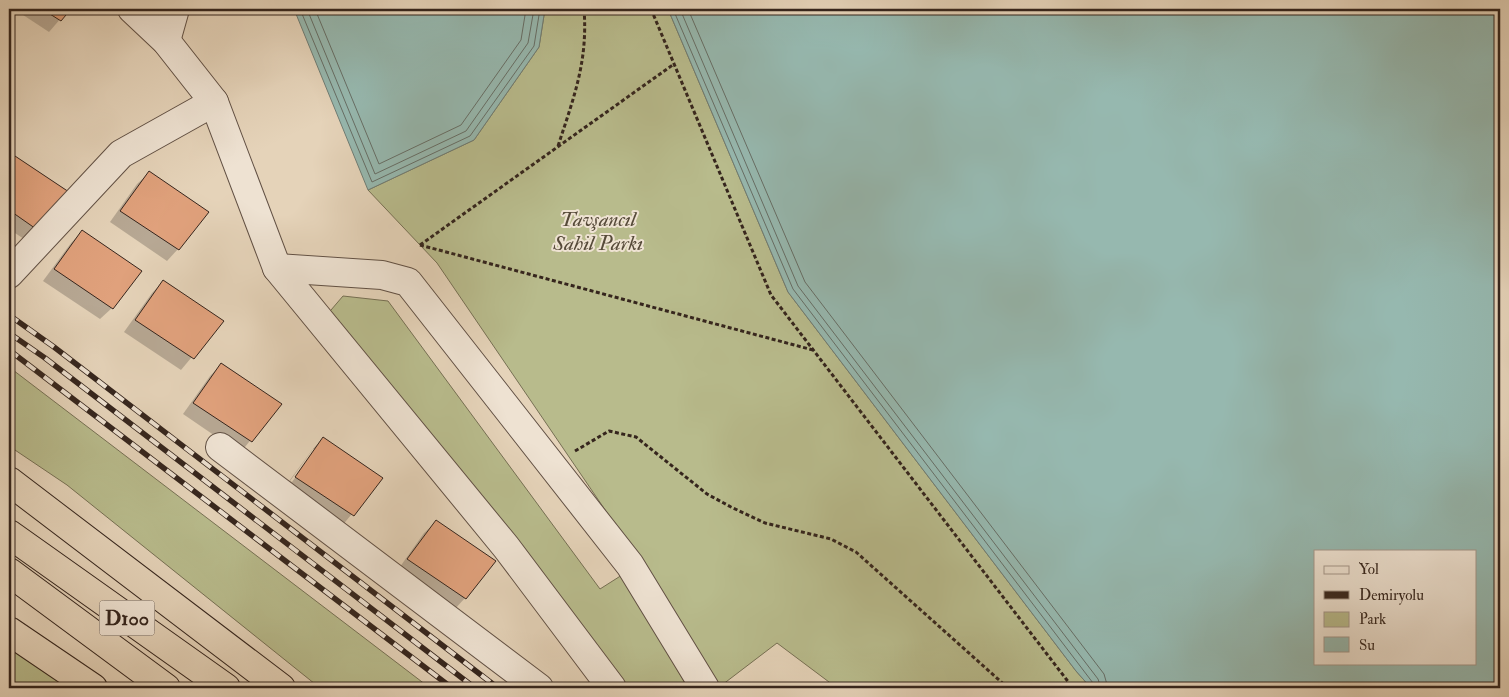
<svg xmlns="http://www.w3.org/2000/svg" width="1509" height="697" font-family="'IM FELL Double Pica',serif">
<rect width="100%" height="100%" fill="#e5d3b9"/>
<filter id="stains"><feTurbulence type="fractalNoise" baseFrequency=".004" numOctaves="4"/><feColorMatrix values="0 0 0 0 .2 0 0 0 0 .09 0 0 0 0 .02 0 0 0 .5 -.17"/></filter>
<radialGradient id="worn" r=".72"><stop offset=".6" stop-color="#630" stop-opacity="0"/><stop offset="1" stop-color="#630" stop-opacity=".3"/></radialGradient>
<g fill="#b8bb8c" stroke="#767054">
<polygon points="545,9 668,9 788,292 1076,671 1091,688 837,688 777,643 718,688 644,567 437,263 368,190 474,140 539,47"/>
<polygon points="343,296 388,301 600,589 622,575 688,688 619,688 325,317"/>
<polygon points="9,367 430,688 320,688 67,485 9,446"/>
<polygon points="9,643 74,688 9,688"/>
</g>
<g fill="#96b8af" stroke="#6f7d75" fill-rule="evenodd">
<polygon points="294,9 545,9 539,47 474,140 368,190"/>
<path d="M 668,9 L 1500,9 L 1500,688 L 1091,688 L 1076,671 L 788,292 ZM 1315,551 L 1475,551 L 1475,663 L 1315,663 Z"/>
</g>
<g fill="#0003" fill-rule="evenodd">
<polygon points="14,9 69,9 49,32"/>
<polygon points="9,153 67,193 27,241 9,229"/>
<polygon points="149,173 178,249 167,261 110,222 137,184"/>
<polygon points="82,232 112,308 100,319 43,281 71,243"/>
<polygon points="163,282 222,321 181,370 124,332 152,293"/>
<polygon points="222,364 280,404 240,453 183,414 210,376"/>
<path d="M 323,438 L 381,479 L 341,527 L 284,488 L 312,450 ZM 313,449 L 316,449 L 292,482 L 290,481 Z"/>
<polygon points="436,522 465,598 454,610 397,571 424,533"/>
</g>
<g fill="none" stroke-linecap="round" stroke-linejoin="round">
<g stroke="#666e66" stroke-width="1">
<polyline points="300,9 372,182 470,136 534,46 540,9"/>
<polyline points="307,9 375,174 466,131 528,43 534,9"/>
<polyline points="315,9 379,164 461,125 521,40 526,9"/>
<polyline points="673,9 793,289 1093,683 1095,688"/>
<polyline points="680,9 798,286 1098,679 1101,688"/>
<polyline points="688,9 805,282 1104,674 1108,688"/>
</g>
</g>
<g fill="#e0a17c" stroke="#35251d">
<polygon points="42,9 71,9 61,21"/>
<polygon points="9,152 69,192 39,231 9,210"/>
<polygon points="149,171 209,212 179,250 120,211"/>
<polygon points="82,230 142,271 113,309 54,269"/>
<polygon points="163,280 224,321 194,359 135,320"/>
<polygon points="221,363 282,404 252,442 193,403"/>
<polygon points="323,437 383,478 354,516 295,477"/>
<polygon points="436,520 496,561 466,599 407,559"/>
</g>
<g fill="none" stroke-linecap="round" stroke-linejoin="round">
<g stroke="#615044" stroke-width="30">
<g id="minor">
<polyline points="132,9 166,41 214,102 277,268 506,547 612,688"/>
<polyline points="166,41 175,9"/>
<polyline points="277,268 382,275 408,282 630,565 705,688"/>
<polyline points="9,274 121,154 214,102"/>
<polyline points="220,447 539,688"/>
</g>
</g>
<g stroke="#35251d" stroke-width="30">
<g id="highway">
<polyline points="9,481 281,688"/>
<polyline points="9,534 226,688"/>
<polyline points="9,572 166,688"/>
<polyline points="9,631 93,688"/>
</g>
</g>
<g stroke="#35251d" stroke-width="3" stroke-dasharray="4 2.5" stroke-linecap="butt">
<polyline points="651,9 771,295 1073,688"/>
<path d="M 558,146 C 574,97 588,61 584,9"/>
<polyline points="420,245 813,350"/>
<polyline points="420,245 674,64"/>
<polyline points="575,451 609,431 636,437 707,494 731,507 765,523 831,539 856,552 1008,688"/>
</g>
<use href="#minor" stroke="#eee2d2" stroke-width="28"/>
<use href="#highway" stroke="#e5d3b9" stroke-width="28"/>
<g stroke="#35251d" stroke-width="5.5">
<g id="rail">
<polyline points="9,315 54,347 498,688"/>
<polyline points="9,333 45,358 475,688"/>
<polyline points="9,350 452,688"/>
</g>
</g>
<use href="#rail" stroke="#eee2d2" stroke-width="4" stroke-dasharray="11" stroke-linecap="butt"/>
</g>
<g text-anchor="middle" stroke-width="4" stroke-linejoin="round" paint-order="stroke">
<rect fill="#eee2d2" stroke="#6c5e53" stroke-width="1" x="99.5" y="600.5" width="55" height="35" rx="4"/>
<g font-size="20" font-weight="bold" fill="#35251d">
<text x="127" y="625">D100</text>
</g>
<g font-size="21" font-style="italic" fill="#564a39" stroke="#eee2d2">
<text x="598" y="226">Tavşancıl<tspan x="598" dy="24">Sahil Parkı</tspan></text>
</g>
</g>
<rect width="1509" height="697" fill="none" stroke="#e5d3b9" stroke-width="30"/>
<rect x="10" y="10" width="1489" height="677" fill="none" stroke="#35251d" stroke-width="2.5"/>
<rect x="15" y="15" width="1479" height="667" fill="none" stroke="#35251d"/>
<rect x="1314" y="550" width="162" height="115" fill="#eee2d2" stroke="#a4968a"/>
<rect x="1324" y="566" width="25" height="8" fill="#eee2d2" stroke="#a4968a"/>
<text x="1359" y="574" font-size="15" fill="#35251d">Yol</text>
<rect x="1324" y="591" width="25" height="8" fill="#35251d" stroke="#a4968a"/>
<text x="1359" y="600" font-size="15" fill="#35251d">Demiryolu</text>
<rect x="1324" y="612" width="25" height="15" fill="#b8bb8c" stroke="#a4968a"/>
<text x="1359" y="624" font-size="15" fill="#35251d">Park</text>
<rect x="1324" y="637" width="25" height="15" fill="#96b8af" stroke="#a4968a"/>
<text x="1359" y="650" font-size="15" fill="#35251d">Su</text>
<rect width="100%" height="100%" filter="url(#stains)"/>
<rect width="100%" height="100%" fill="url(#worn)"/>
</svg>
